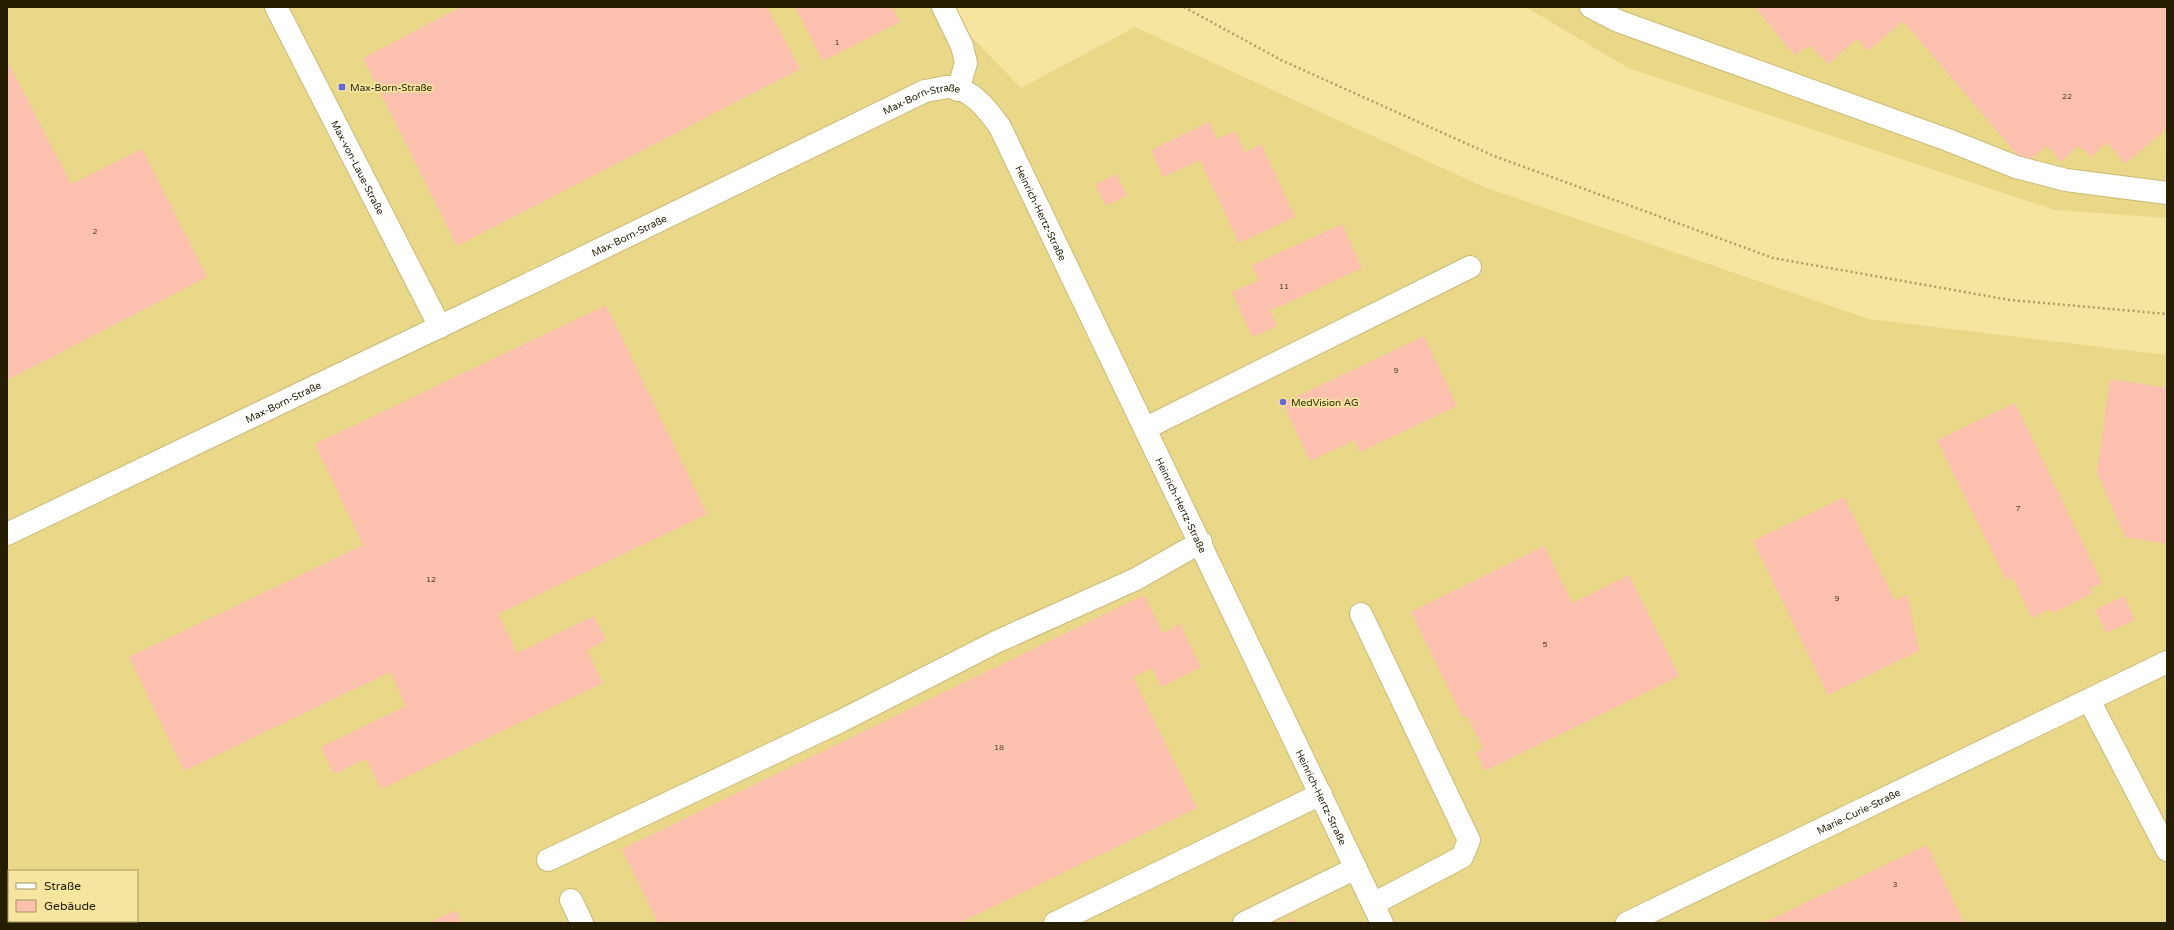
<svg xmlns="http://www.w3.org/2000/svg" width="2174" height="930" font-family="'Varela Round',sans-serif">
<rect width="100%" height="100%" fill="#f5e59e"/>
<g fill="#ead889" fill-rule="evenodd">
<path d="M 7,7 L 955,7 L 966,31 L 1021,88 L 1135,27 L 1484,187 L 1869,319 L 2167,355 L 2167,923 L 7,923 ZM 9,871 L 137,871 L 137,921 L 9,921 Z"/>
<polygon points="1526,7 2167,7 2167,218 2055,210 1628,68"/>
</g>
<g fill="#fbc0ae">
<polygon points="461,7 767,7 800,69 457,246 363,58"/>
<polygon points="795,7 892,7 900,22 823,61"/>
<polygon points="1755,7 2167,7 2167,128 2125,164 2107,142 2092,157 2078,146 2061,162 2047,146 2025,164 1903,21 1868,51 1857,39 1828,64 1810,46 1794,55"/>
<polygon points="7,60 71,184 142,149 207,277 7,380"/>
<polygon points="1209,122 1217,139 1235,131 1245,152 1261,144 1295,217 1239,243 1200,160 1163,177 1151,150"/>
<polygon points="1116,174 1127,195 1106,206 1095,185"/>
<polygon points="1342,224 1362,268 1270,311 1277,326 1252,337 1232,292 1259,280 1252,265"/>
<polygon points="606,305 707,514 498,614 517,653 594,616 606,640 587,650 603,683 381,789 366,759 334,774 321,747 406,706 390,672 184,771 129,657 363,545 315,444"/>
<polygon points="1424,336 1457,406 1360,452 1355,440 1310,461 1283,403"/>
<polygon points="2110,379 2167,388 2167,544 2125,537 2097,472"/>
<polygon points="2015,403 2102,583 2090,589 2093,593 2053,613 2049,609 2032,618 2012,577 2006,580 1937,440"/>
<polygon points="1844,497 1895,601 1907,594 1919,651 1828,695 1753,541"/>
<polygon points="1544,546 1572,603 1629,575 1679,676 1485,771 1476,752 1483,748 1467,716 1463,718 1411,612"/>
<polygon points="1144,595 1163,633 1180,624 1201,667 1161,687 1152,668 1133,677 1197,808 959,923 658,923 622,849"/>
<polygon points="2124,596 2135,620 2106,633 2095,610"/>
<polygon points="1927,845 1964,923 1763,923"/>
<polygon points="456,910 461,923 429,923"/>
<polygon points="1293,918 1295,923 1283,923"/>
</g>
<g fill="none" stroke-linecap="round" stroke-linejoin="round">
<g stroke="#caba75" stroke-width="24">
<g id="minor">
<path id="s1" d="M 276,7 L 440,327"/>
<polyline points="943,7 962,46 966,63 958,90"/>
<polyline points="1591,7 1618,21 1948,140 2016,167 2066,180 2167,193"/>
<polyline points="1146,428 1470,267"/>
<path id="s2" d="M 7,534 L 539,279 L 925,91 C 932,90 940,88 947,87 C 971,87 988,110 1000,127 L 1382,923"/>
<polyline points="1361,614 1469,840 1462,857 1373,904"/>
<polyline points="2089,700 2167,850"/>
<polyline points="548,860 841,721 996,642 1136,579 1201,542"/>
<polyline points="571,900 582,923"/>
<polyline points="1055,923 1321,794"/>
<polyline points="1244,923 1356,868"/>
<path id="s3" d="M 1627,923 L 2167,662"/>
</g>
</g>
<polyline stroke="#ab9e67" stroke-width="2.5" stroke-dasharray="2 3" stroke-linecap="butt" points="1184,7 1281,60 1494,156 1773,258 2010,300 2167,314"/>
<use href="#minor" stroke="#fff" stroke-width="22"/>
</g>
<g fill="#6368e0" stroke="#f5e59e" stroke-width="1.5">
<rect x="338" y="83" width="8" height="8" rx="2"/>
<circle cx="1283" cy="402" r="4"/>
</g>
<g text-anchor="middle" stroke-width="3.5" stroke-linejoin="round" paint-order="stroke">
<g font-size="8" fill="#5a462d">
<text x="837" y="45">1</text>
<text x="2067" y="99">22</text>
<text x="95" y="234">2</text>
<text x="1284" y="289">11</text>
<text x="1396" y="373">9</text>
<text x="2018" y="511">7</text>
<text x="431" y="582">12</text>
<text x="1837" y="601">9</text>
<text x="1545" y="647">5</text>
<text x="999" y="750">18</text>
<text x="1895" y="887">3</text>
</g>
<g font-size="10" fill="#251e02" stroke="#f5e59e" text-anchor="start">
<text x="350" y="91">Max-Born-Straße</text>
<text x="1291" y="406">MedVision AG</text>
</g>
<g font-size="10" fill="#251e02" stroke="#f5e59e">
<text dy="4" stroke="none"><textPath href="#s2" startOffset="1014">Max-Born-Straße</textPath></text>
<text dy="4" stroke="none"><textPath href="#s1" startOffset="180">Max-von-Laue-Straße</textPath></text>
<text dy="4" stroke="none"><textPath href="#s2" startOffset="1206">Heinrich-Hertz-Straße</textPath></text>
<text dy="4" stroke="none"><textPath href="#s2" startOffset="690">Max-Born-Straße</textPath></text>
<text dy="4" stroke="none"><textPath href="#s2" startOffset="306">Max-Born-Straße</textPath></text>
<text dy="4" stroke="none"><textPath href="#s2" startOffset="1530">Heinrich-Hertz-Straße</textPath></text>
<text dy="4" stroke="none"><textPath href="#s2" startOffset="1854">Heinrich-Hertz-Straße</textPath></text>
<text dy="4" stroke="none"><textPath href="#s3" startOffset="257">Marie-Curie-Straße</textPath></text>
</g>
</g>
<rect width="2174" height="930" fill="none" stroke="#251e02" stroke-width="16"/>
<rect x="8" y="870" width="130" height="52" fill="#f5e59e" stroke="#a29560"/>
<rect x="16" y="883" width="20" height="6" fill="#ffffff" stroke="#a29560"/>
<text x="44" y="890" font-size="12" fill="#251e02">Straße</text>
<rect x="16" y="900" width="20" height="12" fill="#fbc0ae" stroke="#a29560"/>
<text x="44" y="910" font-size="12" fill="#251e02">Gebäude</text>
</svg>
